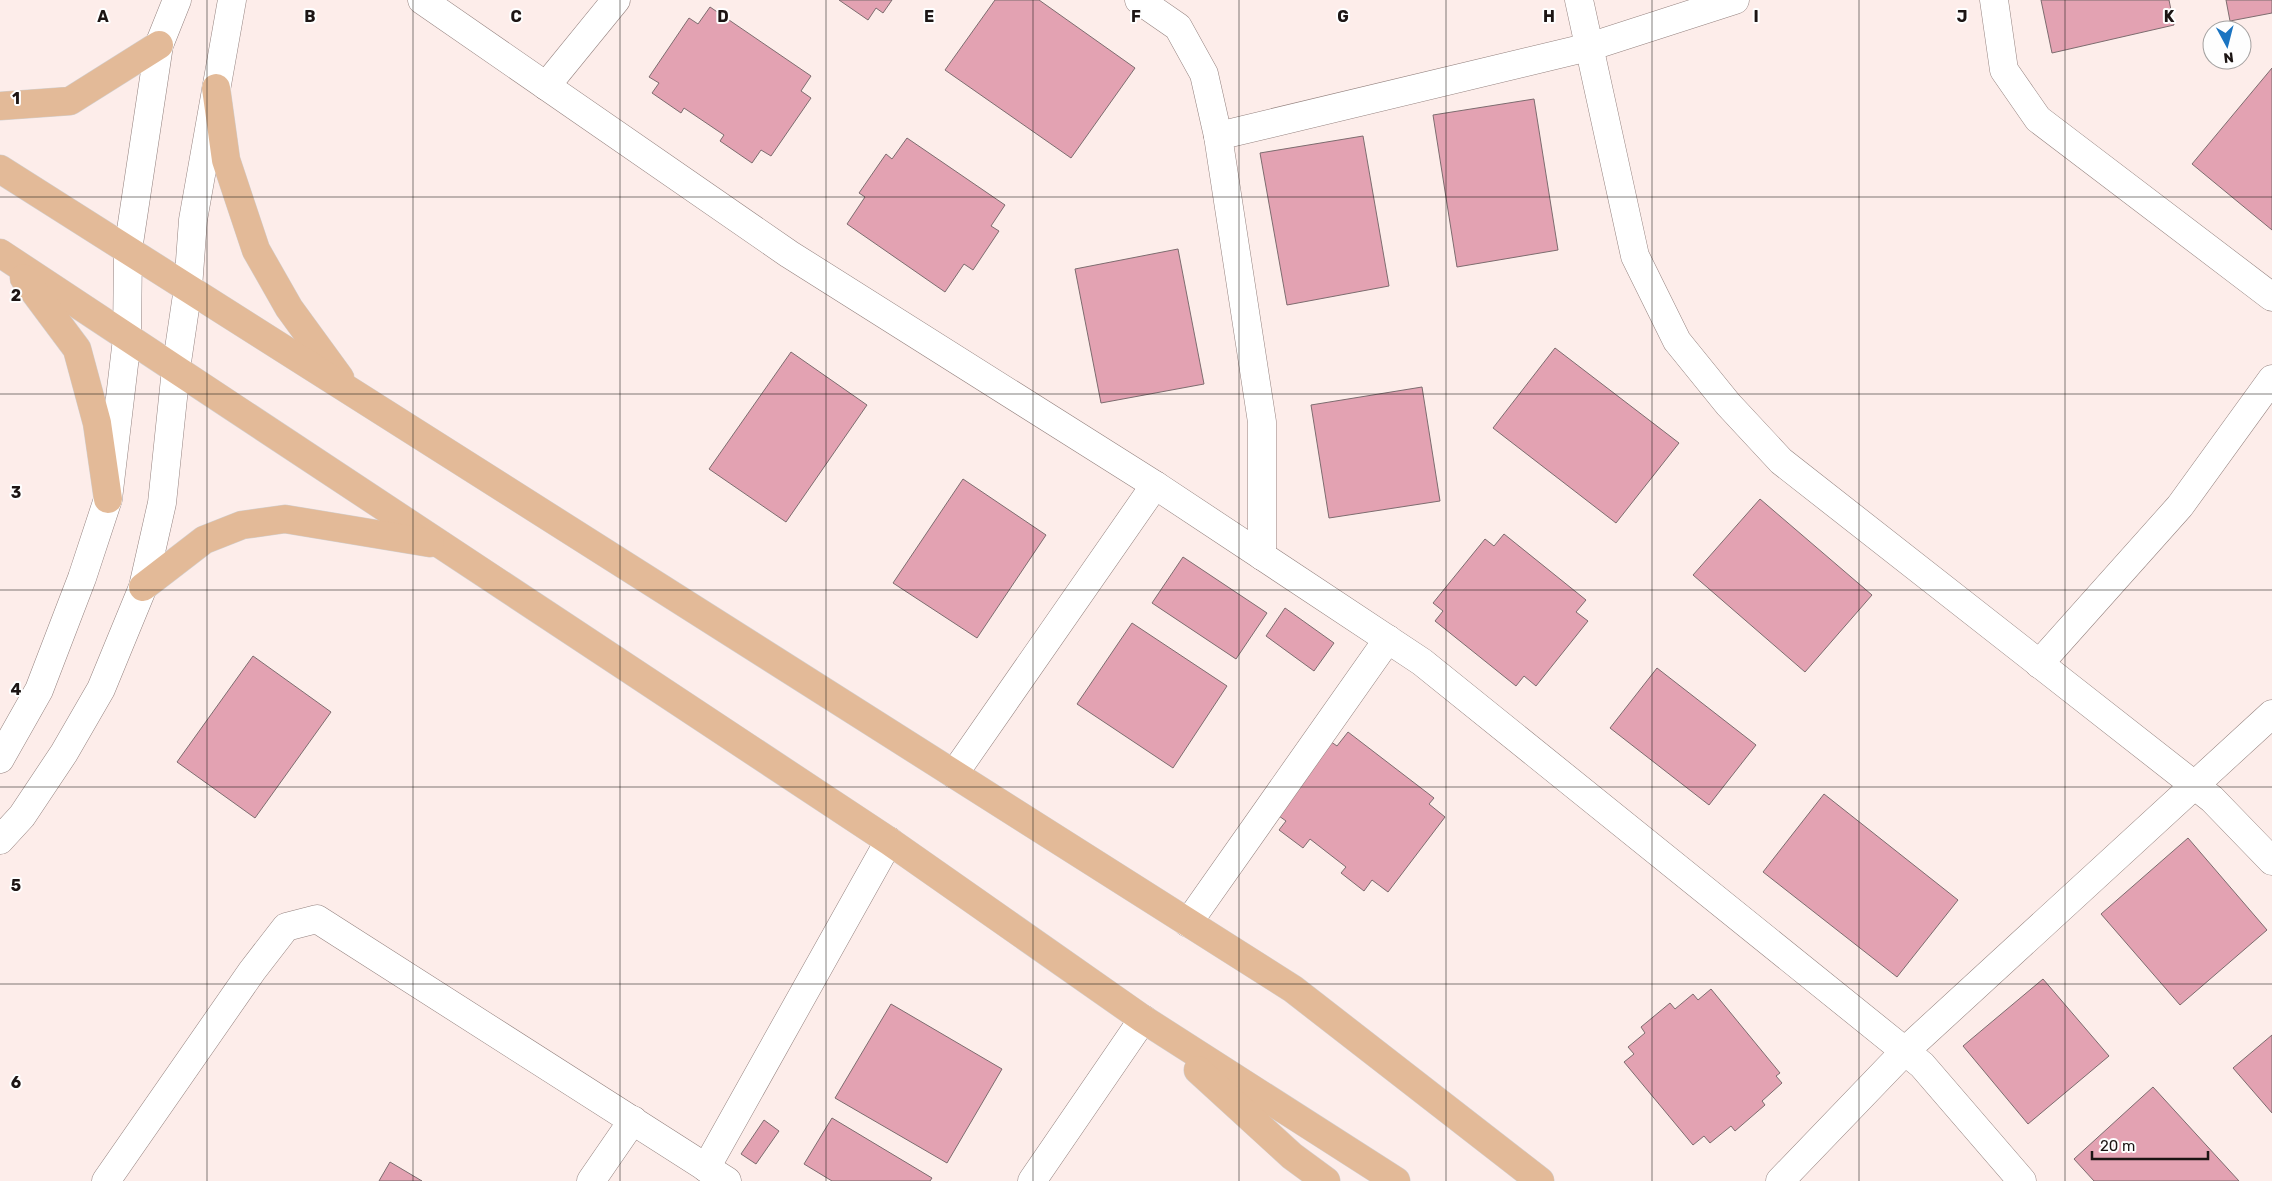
<svg xmlns="http://www.w3.org/2000/svg" width="2272" height="1181" font-family="Rubik,sans-serif">
<rect width="100%" height="100%" fill="#fdedea"/>
<g fill="#e3a2b2" stroke="#7d6c6f">
<polygon points="839,0 892,0 883,13 876,8 868,20"/>
<polygon points="995,0 1039,0 1135,68 1071,158 945,70"/>
<polygon points="2041,0 2169,0 2174,25 2052,53"/>
<polygon points="2226,0 2272,0 2272,13 2230,21"/>
<polygon points="710,7 811,76 801,91 811,98 771,156 761,150 752,163 720,141 724,135 684,108 681,113 652,93 659,83 649,77 689,18 698,24"/>
<polygon points="2272,68 2272,230 2192,164"/>
<polygon points="1534,99 1558,250 1457,267 1433,115"/>
<polygon points="1363,136 1389,286 1287,305 1260,153"/>
<polygon points="907,138 1005,205 991,226 999,231 973,270 964,264 945,292 847,224 865,197 859,193 886,154 892,159"/>
<polygon points="1178,249 1204,384 1101,403 1075,269"/>
<polygon points="1555,348 1679,443 1616,523 1493,428"/>
<polygon points="791,352 867,405 786,522 709,469"/>
<polygon points="1422,387 1440,501 1329,518 1311,405"/>
<polygon points="963,479 1046,535 977,638 893,583"/>
<polygon points="1760,499 1872,595 1805,672 1693,575"/>
<polygon points="1504,534 1586,600 1576,612 1588,621 1536,686 1524,676 1516,686 1435,621 1443,611 1433,603 1485,539 1494,546"/>
<polygon points="1183,557 1267,613 1236,659 1152,603"/>
<polygon points="1285,608 1334,643 1314,671 1266,636"/>
<polygon points="1132,623 1227,686 1173,768 1077,704"/>
<polygon points="253,656 331,712 255,818 177,762"/>
<polygon points="1657,668 1756,745 1709,805 1610,728"/>
<polygon points="1348,732 1434,798 1429,804 1445,817 1388,892 1372,880 1364,891 1341,873 1346,867 1310,839 1303,848 1279,830 1286,821 1272,811 1327,739 1337,746"/>
<polygon points="1824,794 1958,900 1897,977 1763,872"/>
<polygon points="2188,838 2267,930 2180,1005 2101,914"/>
<polygon points="2043,979 2109,1056 2028,1124 1963,1046"/>
<polygon points="1711,989 1780,1073 1776,1076 1782,1083 1762,1101 1765,1105 1735,1131 1731,1126 1710,1143 1704,1136 1693,1145 1624,1062 1634,1054 1628,1047 1645,1033 1641,1027 1670,1003 1675,1009 1693,994 1698,1000"/>
<polygon points="891,1004 1002,1069 947,1163 835,1098"/>
<polygon points="2272,1035 2272,1113 2233,1068"/>
<polygon points="2153,1087 2239,1181 2094,1181 2074,1159"/>
<polygon points="832,1118 932,1178 930,1181 832,1181 804,1164"/>
<polygon points="764,1120 779,1131 756,1164 741,1154"/>
<polygon points="390,1162 422,1181 379,1181"/>
</g>
<g fill="none" stroke-linecap="round" stroke-linejoin="round">
<g stroke="#94827f" stroke-width="29">
<g id="street">
<polyline points="422,0 789,254 1155,485 1422,662 1922,1065 2022,1181"/>
<polyline points="1139,0 1178,27 1204,74 1218,136 1262,422 1262,556"/>
<polyline points="1579,0 1635,256 1677,341 1728,404 1781,461 2212,799 2272,861"/>
<polyline points="1994,0 2004,70 2038,119 2272,297"/>
<polyline points="546,86 616,0"/>
<polyline points="1218,136 1589,47 1735,0"/>
<polyline points="2039,664 2180,506 2272,379"/>
<polyline points="954,774 1155,485"/>
<polyline points="1188,923 1388,639"/>
<polyline points="706,1168 889,841"/>
<polyline points="106,1181 252,971 286,927 317,919 727,1181"/>
<polyline points="591,1181 633,1120"/>
<polyline points="1032,1181 1143,1019"/>
<polyline points="1780,1181 1905,1051 2272,714"/>
</g>
</g>
<g stroke="#94827f" stroke-width="29">
<g id="secondary">
<polyline points="0,759 39,690 82,578 108,499 127,339 128,250 159,45 177,0"/>
<polyline points="0,840 22,816 64,753 101,689 143,587 162,503 176,369 188,288 193,220 232,0"/>
</g>
</g>
<g stroke="#d2d0d0" stroke-width="29">
<g id="primary">
<polyline points="216,88 226,160 256,250 289,308 340,378"/>
<polyline points="0,106 70,101 159,45"/>
<polyline points="0,169 1293,989 1540,1181"/>
<polyline points="0,253 889,841 1143,1019 1396,1181"/>
<polyline points="24,278 77,349 97,423 108,499"/>
<polyline points="143,587 204,540 242,525 285,519 430,543"/>
<polyline points="1198,1070 1292,1156 1326,1181"/>
</g>
</g>
<use href="#street" stroke="#fff" stroke-width="28"/>
<use href="#secondary" stroke="#fff" stroke-width="28"/>
<use href="#primary" stroke="#e3ba98" stroke-width="28"/>
</g>
<path fill="none" stroke="#1c1514" stroke-width="1" stroke-opacity="0.55" d="M 207,0 L 207,1181M 413,0 L 413,1181M 620,0 L 620,1181M 826,0 L 826,1181M 1033,0 L 1033,1181M 1239,0 L 1239,1181M 1446,0 L 1446,1181M 1652,0 L 1652,1181M 1859,0 L 1859,1181M 2065,0 L 2065,1181M 0,197 L 2272,197M 0,394 L 2272,394M 0,590 L 2272,590M 0,787 L 2272,787M 0,984 L 2272,984"/>
<g font-size="16" text-anchor="middle" font-weight="bold" fill="#1c1514" stroke="#fefefe" stroke-width="4" stroke-linejoin="round" paint-order="stroke">
<text x="103" y="22">A</text>
<text x="310" y="22">B</text>
<text x="516" y="22">C</text>
<text x="723" y="22">D</text>
<text x="929" y="22">E</text>
<text x="1136" y="22">F</text>
<text x="1343" y="22">G</text>
<text x="1549" y="22">H</text>
<text x="1756" y="22">I</text>
<text x="1962" y="22">J</text>
<text x="2169" y="22">K</text>
<text x="16" y="104">1</text>
<text x="16" y="301">2</text>
<text x="16" y="498">3</text>
<text x="16" y="695">4</text>
<text x="16" y="891">5</text>
<text x="16" y="1088">6</text>
</g>
<g transform="translate(2227 45) rotate(173)"><circle r="24" fill="#fefefe" stroke="#a4a1a0"/>
<path d="M0-4L9 19L0 12L-9 19Z" fill="#1b74c1"/>
<text y="-8" font-size="14" font-weight="bold" text-anchor="middle" fill="#1c1514">N</text>
</g>
<path d="M2092 1151v8h116v-8" fill="none" stroke="#1c1514" stroke-width="2.5"/>
<text x="2100" y="1151" font-size="15" fill="#1c1514" stroke="#fefefe" stroke-width="4" paint-order="stroke">20 m</text>
</svg>
